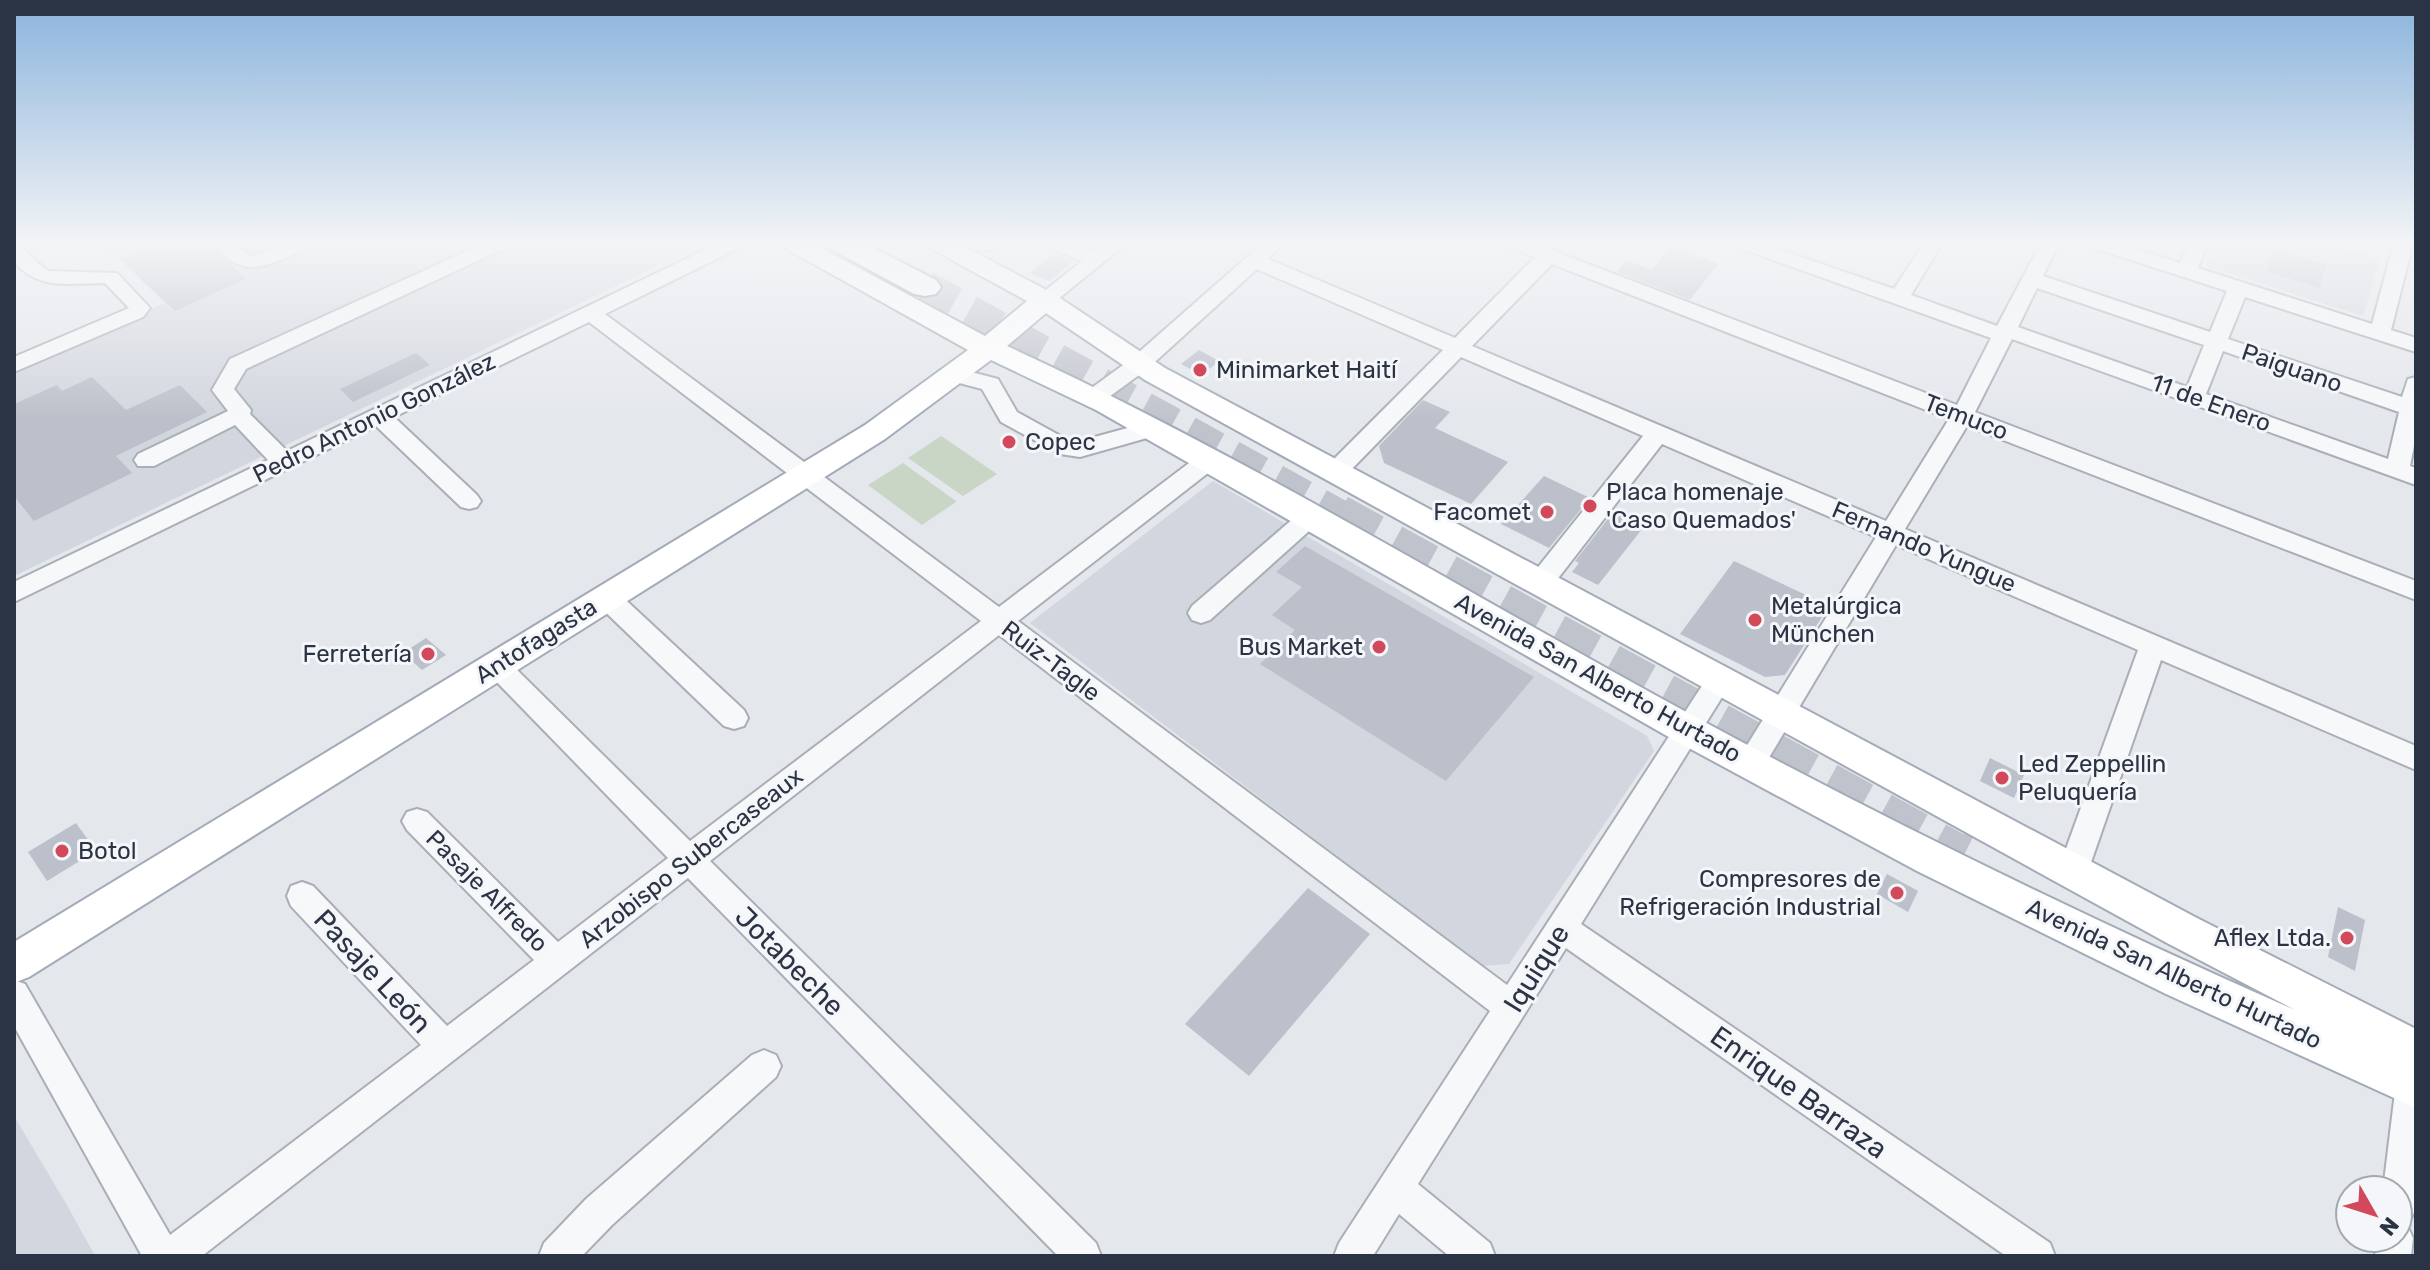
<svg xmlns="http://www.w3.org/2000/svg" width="2430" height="1270" font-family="Rubik,sans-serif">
<rect width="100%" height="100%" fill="#e4e7ec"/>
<g fill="#d2d6de">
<polygon points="102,243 705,243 14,576 14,369 165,303"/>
<polygon points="2215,243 2326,243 2380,259 2363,316 2206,266"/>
<polygon points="1213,481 1647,736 1654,751 1509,964 1482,966 1030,623"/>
<polygon points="14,1116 68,1207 95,1256 14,1256"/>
</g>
<g fill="#c9d6c5">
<polygon points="941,436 997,474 963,496 908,458"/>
<polygon points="903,463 956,501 956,502 922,525 868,485"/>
</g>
<g fill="#bbc0ca">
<polygon points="161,243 210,243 245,279 175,311 120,259"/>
<polygon points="1671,247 1718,264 1690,300 1617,272 1626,260 1652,270"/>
<polygon points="2275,249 2327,265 2319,288 2266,271"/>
<polygon points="1053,254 1073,261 1050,281 1030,273"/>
<polygon points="1199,350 1219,361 1202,375 1181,364"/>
<polygon points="416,353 430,365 353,402 340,389"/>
<polygon points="92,377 126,410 180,385 207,412 116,456 132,473 34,521 14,496 14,404 57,385 62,391"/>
<polygon points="1423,400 1450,412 1435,428 1508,462 1471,504 1384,463 1379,446"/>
<polygon points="1544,476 1590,498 1549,548 1501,524"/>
<polygon points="1615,510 1646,524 1598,585 1572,572 1579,563 1575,561"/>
<polygon points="1305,546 1534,677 1446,781 1260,664 1295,630 1272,615 1302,587 1276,572"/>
<polygon points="1734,561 1829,606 1785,675 1765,677 1680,634"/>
<polygon points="426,638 446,655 422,670 403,653"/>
<polygon points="1990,758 2024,775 2014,798 1980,781"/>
<polygon points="76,823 96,851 47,881 28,852"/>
<polygon points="1887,874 1918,891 1908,912 1877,894"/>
<polygon points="1308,888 1370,934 1249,1076 1185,1024"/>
<polygon points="2338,907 2365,920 2355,971 2328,957"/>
</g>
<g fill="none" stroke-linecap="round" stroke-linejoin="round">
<polyline stroke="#bfc3cb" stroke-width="33" stroke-dasharray="33 17" stroke-linecap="butt" points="925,287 1341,517"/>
<polyline stroke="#bfc3cb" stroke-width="41" stroke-dasharray="41 21" stroke-linecap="butt" points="1338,515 1959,855"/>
<polyline stroke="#bfc3cb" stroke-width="51" stroke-dasharray="51 25" stroke-linecap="butt" points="1955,853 1963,857"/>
<g stroke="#a9aeb7" stroke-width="4">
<g id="minor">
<path d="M 213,243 L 234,243 L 251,257 L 287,243 L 314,243 L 311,247 C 271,263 245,284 213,243 Z"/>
<polygon points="485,243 510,243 507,247 246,369 234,389 251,410 250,414 287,451 719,243 743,243 741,247 605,314 999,607 1201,454 1217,454 1221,460 1217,466 1018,621 1507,985 1711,672 1720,668 1729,672 1733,679 1729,686 1581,924 2050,1243 2055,1256 2006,1256 1566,948 1418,1184 1490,1243 1495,1256 1449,1256 1399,1214 1373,1256 1334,1256 1339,1243 1490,1011 999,635 710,861 1096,1243 1101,1256 1058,1256 688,878 202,1256 142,1256 14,1026 14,980 25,984 170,1235 421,1045 291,906 287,896 291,886 302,882 313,886 447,1026 534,960 407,830 402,821 407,812 417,809 427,812 558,942 668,858 488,673 484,666 488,659 497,656 506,659 690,841 981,621 589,322 394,417 477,495 481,501 477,507 469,509 461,507 376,426 14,602 14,582 268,460 235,425 154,466 138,466 134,460 138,454 228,411 212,390 230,359"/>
<polygon points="976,243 996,243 992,250 978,250"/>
<polygon points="1046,243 1071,243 1094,252 1105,243 1127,243 1052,304 1038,304 1035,300 1038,296 1082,261 1048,247"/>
<path d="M 1263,243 L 1284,243 L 1268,259 L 1455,338 L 1535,257 L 1509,247 L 1507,243 L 1533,243 L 1957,405 L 1991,338 L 1737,247 L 1735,243 L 1761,243 L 1894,289 L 1924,243 L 1942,243 L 1911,295 L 1997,326 L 2041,243 L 2059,243 L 2043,276 L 2210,332 L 2227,291 L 2091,247 L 2089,243 L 2117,243 L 2180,263 L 2189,243 L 2207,243 L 2198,268 L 2372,324 L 2394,243 L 2413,243 L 2391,330 L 2416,338 L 2416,352 L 2245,297 L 2228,339 L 2402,397 L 2408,379 L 2416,377 L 2416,436 L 2410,466 L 2416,468 L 2416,485 L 2012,339 L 1975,412 L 2416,581 L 2416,600 L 1967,426 L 1905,529 L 2416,746 L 2416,770 L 2161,660 L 2088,871 L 2084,880 L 2073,884 L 2062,880 L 2058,871 L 2138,650 L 1896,545 L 1761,771 L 1751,775 L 1741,771 L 1737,763 L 1741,755 L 1876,537 L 1662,444 L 1549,590 L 1540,592 L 1531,590 L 1527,583 L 1531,576 L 1643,436 L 1461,357 L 1343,478 L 1327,478 L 1323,472 L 1327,466 L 1443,350 L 1257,269 L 1146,370 L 1102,402 L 1086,402 L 1083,397 L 1086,392 L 1130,360 ZM 1552,264 L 1949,419 L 1886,521 L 1472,346 ZM 2037,288 L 2204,345 L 2187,387 L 2018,327 ZM 2223,351 L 2399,412 L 2388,459 L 2206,394 Z"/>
<path d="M 14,244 C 28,248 35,264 49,271 L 117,273 L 150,308 L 143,317 L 14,372 L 14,357 L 129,308 L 105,283 C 69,283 40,291 14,262 Z"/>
<polygon points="956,368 998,379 1017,412 1066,439 1080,441 1153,421 1161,424 1164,429 1161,434 1080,457 1060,454 1001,422 982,389 948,380 945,375 948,370"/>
<polygon points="1310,508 1318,511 1322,517 1318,523 1210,620 1201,623 1192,620 1188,613 1192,606 1302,511"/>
<polygon points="607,589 616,591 744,710 748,718 744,726 734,729 724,726 598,605 594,598 598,591"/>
<polygon points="764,1050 776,1055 781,1066 776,1077 612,1225 582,1256 539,1256 544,1243 586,1199 752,1055"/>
<polygon points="2413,1068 2416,1069 2416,1209 2407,1225 2413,1238 2411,1256 2375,1256 2377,1238 2398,1238 2398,1190 2383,1190 2396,1084 2401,1072"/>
</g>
</g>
<g stroke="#a3abb8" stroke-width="4">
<path id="major" d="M 782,243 L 812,243 L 985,336 L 1027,301 L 930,248 L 926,243 L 957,243 L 1054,294 L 1165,368 L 2195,917 L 2416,1029 L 2416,1108 L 2166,994 L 1917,871 L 1674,740 L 1096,410 L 991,360 L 885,439 L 29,977 L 14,983 L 14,942 L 865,425 L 968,350 L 785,248 ZM 1046,313 L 1145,380 L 2167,943 L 2295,1010 C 2093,921 1894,824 1699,719 C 1469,595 1245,455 1007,346 Z"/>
</g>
<g stroke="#8b94a3" stroke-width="4">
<polygon id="highway" points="827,243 864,243 936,280 941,287 936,294 925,296 914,294 831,249"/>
</g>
<use href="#minor" fill="#f7f8fa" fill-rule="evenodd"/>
<use href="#major" fill="#fff" fill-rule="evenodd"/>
<use href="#highway" fill="#fff" fill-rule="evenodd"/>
</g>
<linearGradient id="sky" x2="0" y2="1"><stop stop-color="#8bb4dd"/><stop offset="0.58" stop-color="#f3f4f6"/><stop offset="1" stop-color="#f3f4f6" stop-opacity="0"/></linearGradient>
<rect width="2430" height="420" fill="url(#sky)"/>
<g fill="#d1495b" stroke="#f4f6f9" stroke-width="3">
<circle cx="1200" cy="370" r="8"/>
<circle cx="1009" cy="442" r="8"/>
<circle cx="1590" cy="506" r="8"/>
<circle cx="1547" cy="512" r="8"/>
<circle cx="1755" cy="620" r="8"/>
<circle cx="1379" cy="647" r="8"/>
<circle cx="428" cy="654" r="8"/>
<circle cx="2002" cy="778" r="8"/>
<circle cx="62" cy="851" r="8"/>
<circle cx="1897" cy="893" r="8"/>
<circle cx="2347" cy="938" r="8"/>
</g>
<g text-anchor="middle" stroke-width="6" stroke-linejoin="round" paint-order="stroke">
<g font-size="24" fill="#2b3445" stroke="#f4f6f9">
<text transform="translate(2292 368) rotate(19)" y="8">Paiguano</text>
<text transform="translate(2211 403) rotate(20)" y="8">11 de Enero</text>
<text transform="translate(1966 417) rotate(21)" y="8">Temuco</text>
<text transform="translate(374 418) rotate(-26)" y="8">Pedro Antonio González</text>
<text transform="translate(1924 547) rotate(23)" y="8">Fernando Yungue</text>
<text transform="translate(536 641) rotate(-32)" y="8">Antofagasta</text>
<text transform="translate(1051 661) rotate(37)" y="8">Ruiz-Tagle</text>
<text transform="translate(1598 678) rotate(29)" y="8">Avenida San Alberto Hurtado</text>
<text transform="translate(691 858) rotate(-38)" y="8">Arzobispo Subercaseaux</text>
<text transform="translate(487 891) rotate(45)" y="8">Pasaje Alfredo</text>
<text transform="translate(2174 974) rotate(25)" y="8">Avenida San Alberto Hurtado</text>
</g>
<g font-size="24" fill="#2b3445" stroke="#f4f6f9" text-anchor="start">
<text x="1216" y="378">Minimarket Haití</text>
<text x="1025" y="450">Copec</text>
<text x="1606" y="500">Placa homenaje<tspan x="1606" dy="28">'Caso Quemados'</tspan></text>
<text x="1531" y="520" text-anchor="end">Facomet</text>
<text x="1771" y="614">Metalúrgica<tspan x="1771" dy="28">München</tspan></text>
<text x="1363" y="655" text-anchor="end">Bus Market</text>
<text x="412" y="662" text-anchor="end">Ferretería</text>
<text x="2018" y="772">Led Zeppellin<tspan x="2018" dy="28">Peluquería</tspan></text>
<text x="78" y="859">Botol</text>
<text x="1881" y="887" text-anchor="end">Compresores de<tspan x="1881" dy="28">Refrigeración Industrial</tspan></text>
<text x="2331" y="946" text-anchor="end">Aflex Ltda.</text>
</g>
<g font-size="28" fill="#2b3445" stroke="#f4f6f9">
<text transform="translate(790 961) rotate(45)" y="10">Jotabeche</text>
<text transform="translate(1536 968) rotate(-58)" y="10">Iquique</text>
<text transform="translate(373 971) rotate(47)" y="10">Pasaje León</text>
<text transform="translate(1799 1092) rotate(35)" y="10">Enrique Barraza</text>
</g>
</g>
<rect width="2430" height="1270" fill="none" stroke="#2b3445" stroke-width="32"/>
<g transform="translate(2374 1214) rotate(129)"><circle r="38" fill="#f4f6f9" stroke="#a4a8b1" stroke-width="2"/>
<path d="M0-6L14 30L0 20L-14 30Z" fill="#d1495b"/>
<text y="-12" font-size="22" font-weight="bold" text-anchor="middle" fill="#2b3445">N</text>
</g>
</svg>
